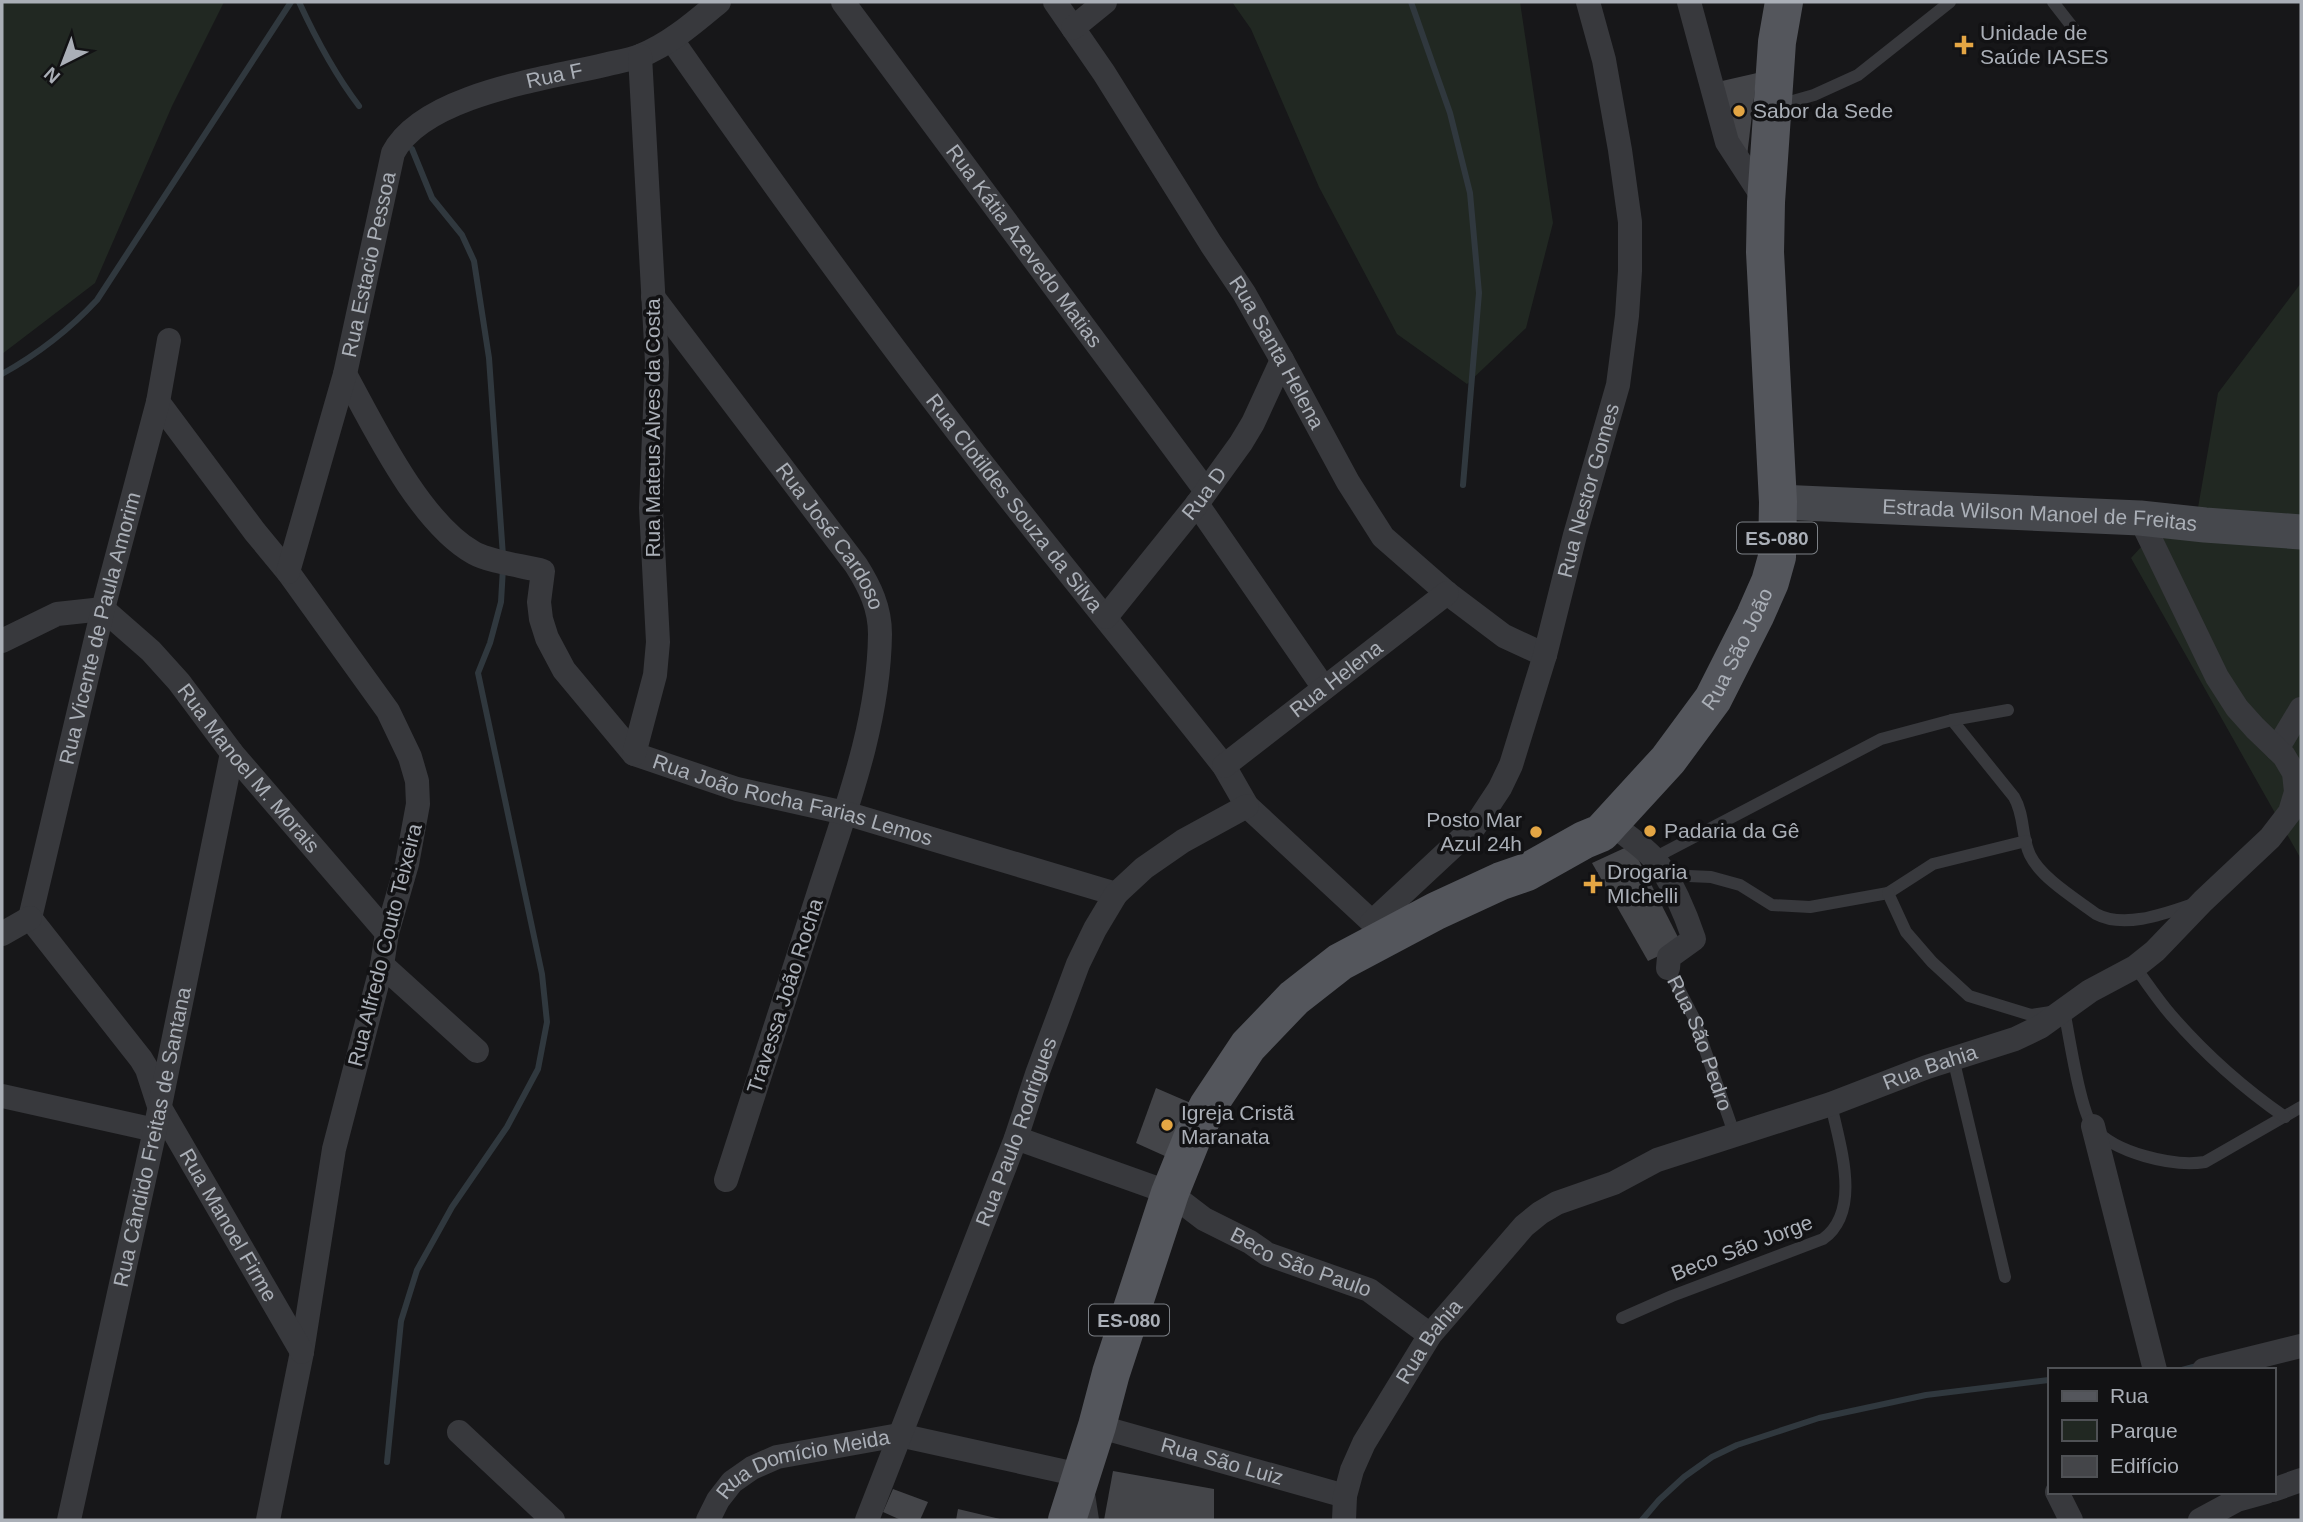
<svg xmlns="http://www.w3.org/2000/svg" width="2303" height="1522" font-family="Arial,sans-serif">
<rect width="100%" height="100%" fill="#171719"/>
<g fill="#212822">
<polygon points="2,2 224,2 172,106 95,283 2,354"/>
<polygon points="1232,2 1520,2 1553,223 1526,328 1467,384 1397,334 1319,187 1251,29"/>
<polygon points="2301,283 2301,859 2131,558 2162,524 2195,525 2218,393"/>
</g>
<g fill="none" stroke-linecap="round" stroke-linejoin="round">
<g stroke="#30383e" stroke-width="6">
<path d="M 299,2 C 316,39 334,73 359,106"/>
<polyline points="1411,2 1450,113 1470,193 1479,293 1463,485"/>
<polyline points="412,149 432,198 462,235 474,261 489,358 503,556"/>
<path d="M 2,374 C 38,354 69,330 97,300 L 291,2"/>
<polyline points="2182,1370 2197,1366"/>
<polyline points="387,1462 401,1321 417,1270 452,1207 507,1127 538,1069 547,1022 542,974 478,673 490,643 501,602 503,568"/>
<polyline points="1642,1520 1659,1500 1684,1477 1712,1457 1737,1445 1819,1418 1926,1395 2049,1380"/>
</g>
</g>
<g fill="#444549">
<polygon points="1757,73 1747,156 1730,142 1722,81"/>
<polygon points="1631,845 1682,945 1648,961 1592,863"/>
<polygon points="1156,1088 1200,1107 1176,1161 1136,1143"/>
<polygon points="1113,1471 1214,1489 1214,1520 1104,1520"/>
<polygon points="893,1489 928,1502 920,1520 901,1520 883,1512"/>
<polygon points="958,1509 1000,1519 1000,1520 956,1520"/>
</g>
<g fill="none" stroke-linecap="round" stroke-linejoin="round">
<g stroke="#38393d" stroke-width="12">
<polyline points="2053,2 2074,29"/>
<polyline points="1779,105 1814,95 1858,75 1950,2"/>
<path d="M 1952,720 L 2014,797 C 2025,816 2021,836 2030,855 C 2041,878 2076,899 2096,914 C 2124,929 2164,914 2193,904"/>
<polyline points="1654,858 1881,739 1952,720 2008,710"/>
<polyline points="1666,875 1711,877 1740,885 1772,905 1810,907 1888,893 1933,864 2026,841"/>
<path d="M 1888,893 L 1906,932 L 1932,962 L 1969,996 L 2031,1015 L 2064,1010 C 2069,1035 2080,1110 2093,1127 C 2114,1153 2173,1167 2205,1162 L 2301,1107"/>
<path d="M 2135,967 C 2147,983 2158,1000 2171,1015 C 2205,1054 2243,1088 2285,1117"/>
<path id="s1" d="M 1668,968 L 1694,1018 L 1735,1136"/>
<polyline points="1953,1058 2005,1277"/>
<path d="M 1622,1318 L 1672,1296 L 1823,1239 C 1863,1210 1839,1144 1831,1104"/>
</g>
<g stroke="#38393d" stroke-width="24">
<path id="s2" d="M 843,2 L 1206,491"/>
<path id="s3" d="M 1055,2 L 1104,73 L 1211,244 L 1244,293 L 1282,360 L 1348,482 L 1383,537 L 1447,593 L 1504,636 L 1545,655"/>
<polyline points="1689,2 1727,142 1766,202"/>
<polyline points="1073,28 1105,2"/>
<path id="s4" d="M 672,40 C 776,189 883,337 995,480 C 1070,576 1148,670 1224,766 L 1247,806 L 1372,922 L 1391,935"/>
<path id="s5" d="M 653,297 L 856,565 C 870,587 880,608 880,634 C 879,723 846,809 819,892 C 788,988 757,1084 726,1180"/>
<path id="s6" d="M 345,374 C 374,427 420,523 474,553 C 490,562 524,566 543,571 L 539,602 L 541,619 L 547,638 L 564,670 L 634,754 L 737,789 L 845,813 L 1116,894"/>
<polyline points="158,402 255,532 288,572 388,711 410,757 417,781 418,804 407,864 387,933 382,965 334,1149 302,1352 268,1520"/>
<polyline points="1197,504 1324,688"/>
<path id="s7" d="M 288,572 L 345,374 L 393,153 C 423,95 544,79 604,65 C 616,62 629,60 640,56 C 670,44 695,22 719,2"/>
<path id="s8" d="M 1106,617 L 1197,504 L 1241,443 L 1253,423 L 1282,360"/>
<path id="s9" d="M 2,641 L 57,614 L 103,609 L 151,651 L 179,682 L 232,753 L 387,933"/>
<polyline points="2277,749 2301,709"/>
<polyline points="634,754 655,675 658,642 651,508 657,362 640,56"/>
<path id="s10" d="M 1224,766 L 1447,593"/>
<path d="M 1612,824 C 1625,835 1643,846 1655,860 C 1671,879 1686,915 1694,939 L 1669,957 L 1668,968"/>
<path id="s11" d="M 30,918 L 103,609 L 158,402 L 169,340"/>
<path id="s12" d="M 30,918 L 141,1059 L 147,1069 L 159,1106 L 302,1352"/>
<path id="s13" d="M 1372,922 L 1475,826 L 1500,788 L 1511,765 L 1545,655 L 1575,535 L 1618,385 L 1627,316 L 1630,271 L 1630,222 L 1620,150 L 1604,60 L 1588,2"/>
<polyline points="2,934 30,918"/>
<polyline points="382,965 477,1051"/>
<polyline points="2,1096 155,1130"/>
<polyline points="2093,1126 2155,1370"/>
<path id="s14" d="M 1016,1138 L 1170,1193 L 1204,1219 L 1250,1242 L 1267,1254 L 1369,1290 L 1430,1335"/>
<polyline points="2204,1370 2301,1346"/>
<path id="s15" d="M 1097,1426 L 1345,1496"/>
<polyline points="459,1432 553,1520"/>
<polyline points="2273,1490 2301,1480"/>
<polyline points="2057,1492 2071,1520"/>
<path id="s16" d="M 69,1520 L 155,1130 L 232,753"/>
<path id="s17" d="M 708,1520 L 718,1500 L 732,1482 L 752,1468 L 777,1457 L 899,1435 L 1080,1475 L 1087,1520"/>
<path id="s18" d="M 867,1520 L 1016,1138 L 1037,1074 L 1078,964 L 1095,929 L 1116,894 L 1144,868 L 1183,841 L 1247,806"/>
<path id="s19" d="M 1344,1520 L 1345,1496 L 1352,1470 L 1364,1443 L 1430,1335 L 1524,1226 L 1540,1213 L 1557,1203 L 1614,1183 L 1657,1160 L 1831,1104 L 1927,1067 L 2015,1039 L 2040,1027 L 2090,991 L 2135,967 L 2155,951 L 2203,901 L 2270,838 L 2290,812 L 2296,792 L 2294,773 L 2284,756 L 2255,728 L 2237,708 L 2217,677 L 2140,518"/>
<polyline points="2200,1520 2237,1500 2266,1492"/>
</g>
<path stroke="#46484d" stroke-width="35" id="s20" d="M 1778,502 L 2140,518 L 2205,525 L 2301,532"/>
<path stroke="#54565c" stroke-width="38" id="s21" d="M 1067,1520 L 1097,1426 L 1111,1373 L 1170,1193 L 1193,1136 L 1208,1106 L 1248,1046 L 1294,998 L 1340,962 L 1436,911 L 1501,881 L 1527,872 L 1584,840 L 1601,833 L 1668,760 L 1713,699 L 1755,616 L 1770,582 L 1777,557 L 1778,502 L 1765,252 L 1766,202 L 1777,42 L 1784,2"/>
</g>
<g fill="#e4a644" stroke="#121214" stroke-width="2.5">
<path d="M1960.5 34.5h7v7h7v7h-7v7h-7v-7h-7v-7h7z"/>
<circle cx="1739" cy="111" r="7"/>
<circle cx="1650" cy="831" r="7"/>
<circle cx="1536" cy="832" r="7"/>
<path d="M1589.5 873.5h7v7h7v7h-7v7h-7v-7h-7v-7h7z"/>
<circle cx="1167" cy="1125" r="7"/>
</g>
<g text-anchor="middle" stroke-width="7" stroke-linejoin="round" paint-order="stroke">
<g fill="#121214" stroke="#7c8086" stroke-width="2">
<rect x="1737" y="522.5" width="80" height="31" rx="5"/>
<rect x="1089" y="1304.5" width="80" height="31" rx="5"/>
</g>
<g font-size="19" font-weight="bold" fill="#aaafb7">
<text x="1777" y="545">ES-080</text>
<text x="1129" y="1327">ES-080</text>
</g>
<g font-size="21" fill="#aaafb7" stroke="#121214" text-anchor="start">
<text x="1980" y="40">Unidade de<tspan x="1980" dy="24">Saúde IASES</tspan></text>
<text x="1753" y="118">Sabor da Sede</text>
<text x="1522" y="827" text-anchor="end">Posto Mar<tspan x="1522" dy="24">Azul 24h</tspan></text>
<text x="1664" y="838">Padaria da Gê</text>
<text x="1607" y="879">Drogaria<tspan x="1607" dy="24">MIchelli</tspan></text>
<text x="1181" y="1120">Igreja Cristã<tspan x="1181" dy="24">Maranata</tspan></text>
</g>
<g font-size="21" fill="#aaafb7" stroke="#121214">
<text dy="7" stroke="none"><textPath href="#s7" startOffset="616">Rua F</textPath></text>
<text dy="7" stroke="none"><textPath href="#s2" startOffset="304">Rua Kátia Azevedo Matias</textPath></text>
<text dy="7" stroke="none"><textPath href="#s7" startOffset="318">Rua Estacio Pessoa</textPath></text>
<text dy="7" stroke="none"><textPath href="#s3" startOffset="415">Rua Santa Helena</textPath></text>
<text transform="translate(653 428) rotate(-90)" y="7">Rua Mateus Alves da Costa</text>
<text dy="7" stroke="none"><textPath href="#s13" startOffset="497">Rua Nestor Gomes</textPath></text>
<text dy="7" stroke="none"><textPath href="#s8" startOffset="158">Rua D</textPath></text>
<text dy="7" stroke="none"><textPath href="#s4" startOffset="576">Rua Clotildes Souza da Silva</textPath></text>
<text dy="7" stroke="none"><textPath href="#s20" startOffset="262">Estrada Wilson Manoel de Freitas</textPath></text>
<text dy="7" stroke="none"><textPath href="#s5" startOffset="298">Rua José Cardoso</textPath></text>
<text dy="7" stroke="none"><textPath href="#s11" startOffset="298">Rua Vicente de Paula Amorim</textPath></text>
<text dy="7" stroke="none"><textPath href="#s21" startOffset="1157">Rua São João</textPath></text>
<text dy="7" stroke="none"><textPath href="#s10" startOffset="142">Rua Helena</textPath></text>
<text dy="7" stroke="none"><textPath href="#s9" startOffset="324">Rua Manoel M. Morais</textPath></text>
<text dy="7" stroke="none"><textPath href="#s6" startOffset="674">Rua João Rocha Farias Lemos</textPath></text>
<text transform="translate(385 945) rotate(-76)" y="7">Rua Alfredo Couto Teixeira</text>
<text transform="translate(785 996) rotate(-72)" y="7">Travessa João Rocha</text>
<text dy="7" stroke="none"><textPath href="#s1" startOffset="82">Rua São Pedro</textPath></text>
<text dy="7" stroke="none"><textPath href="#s19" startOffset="789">Rua Bahia</textPath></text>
<text dy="7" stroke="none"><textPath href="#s18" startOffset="416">Rua Paulo Rodrigues</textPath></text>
<text dy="7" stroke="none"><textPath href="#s16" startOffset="392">Rua Cândido Freitas de Santana</textPath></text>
<text dy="7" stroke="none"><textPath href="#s12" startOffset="368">Rua Manoel Firme</textPath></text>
<text transform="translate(1742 1248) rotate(-21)" y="7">Beco São Jorge</text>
<text dy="7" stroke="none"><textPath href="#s14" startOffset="313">Beco São Paulo</textPath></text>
<text dy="7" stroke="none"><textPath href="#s19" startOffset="201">Rua Bahia</textPath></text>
<text dy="7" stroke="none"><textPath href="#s15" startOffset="130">Rua São Luiz</textPath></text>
<text dy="7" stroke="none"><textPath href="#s17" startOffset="119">Rua Domício Meida</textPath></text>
</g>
</g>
<rect width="2303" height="1522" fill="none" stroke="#aaafb7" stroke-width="7"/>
<rect x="2048" y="1368" width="228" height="126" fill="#121214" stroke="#4f5155" stroke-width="2"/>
<rect x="2062" y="1391" width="35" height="10" fill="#54565c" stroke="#4f5155" stroke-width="2"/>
<text x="2110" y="1403" font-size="21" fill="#aaafb7">Rua</text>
<rect x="2062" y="1420" width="35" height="21" fill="#212822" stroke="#4f5155" stroke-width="2"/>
<text x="2110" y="1438" font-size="21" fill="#aaafb7">Parque</text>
<rect x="2062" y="1456" width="35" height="21" fill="#444549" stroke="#4f5155" stroke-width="2"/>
<text x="2110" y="1473" font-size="21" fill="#aaafb7">Edifício</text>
<g transform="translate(63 63) rotate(222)" stroke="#121214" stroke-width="5" paint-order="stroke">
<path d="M0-5L12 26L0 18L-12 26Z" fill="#aaafb7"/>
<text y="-10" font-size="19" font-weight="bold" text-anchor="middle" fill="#aaafb7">N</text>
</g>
</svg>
